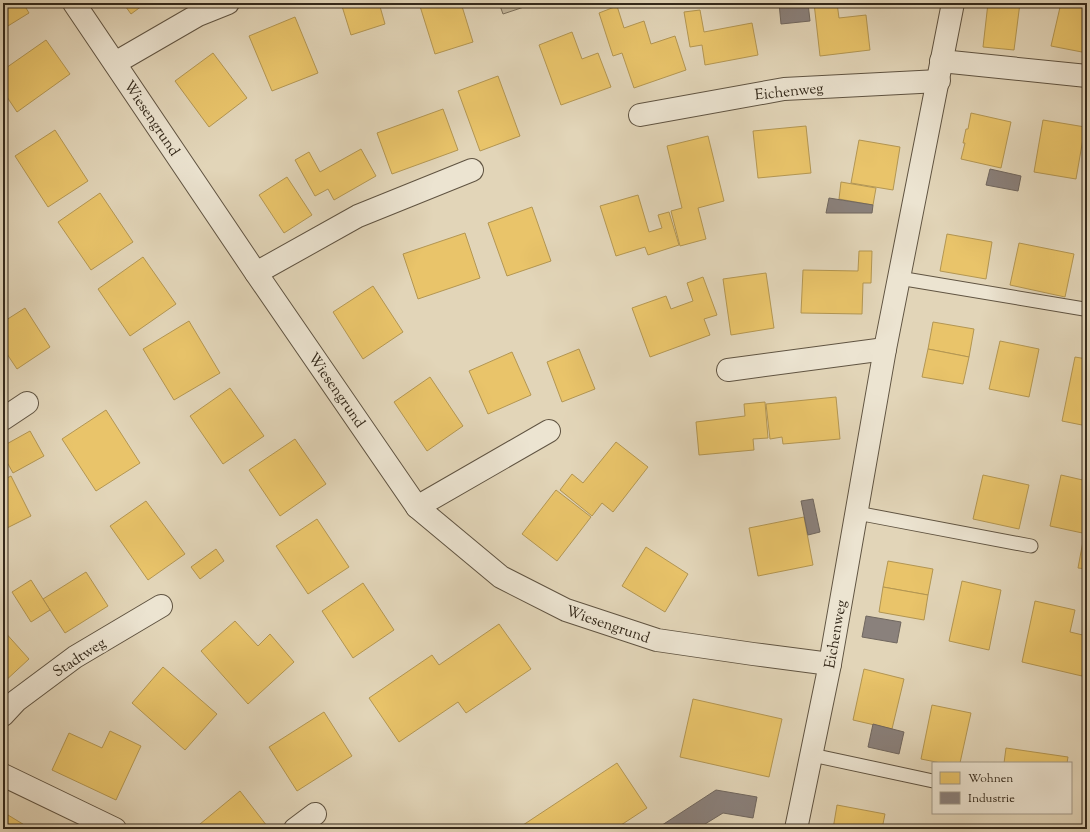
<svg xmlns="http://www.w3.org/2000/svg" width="1090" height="832" font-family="'Sorts Mill Goudy',serif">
<rect width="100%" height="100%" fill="#e2d5b8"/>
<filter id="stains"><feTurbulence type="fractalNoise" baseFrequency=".005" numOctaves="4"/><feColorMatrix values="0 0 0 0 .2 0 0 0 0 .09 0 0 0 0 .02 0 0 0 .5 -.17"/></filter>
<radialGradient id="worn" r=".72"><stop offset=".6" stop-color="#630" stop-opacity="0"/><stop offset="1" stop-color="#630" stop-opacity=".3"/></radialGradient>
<polygon fill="#c4b89d" stroke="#7c705c" points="499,3 536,3 503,14"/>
<g fill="#e9c46a" stroke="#b39652">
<polygon points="3,3 23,3 29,13 3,29"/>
<polygon points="123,3 146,3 131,14"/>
<polygon points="341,3 379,3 385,24 351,35"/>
<polygon points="419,3 461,3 473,42 435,54"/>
<polygon points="814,3 837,3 839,18 866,15 870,50 820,56"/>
<polygon points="988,3 1020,3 1014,50 983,47"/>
<polygon points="1061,3 1080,3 1087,4 1087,53 1051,46"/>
<polygon points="617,6 624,28 644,21 651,44 675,36 686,70 634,88 622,53 613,56 599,13"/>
<polygon points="700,10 704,32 752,23 758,55 705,65 702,45 690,47 684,12"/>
<polygon points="295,17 318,73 272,91 249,36"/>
<polygon points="572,32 582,59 598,53 611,87 561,105 539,45"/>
<polygon points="46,40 70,74 17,112 3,91 3,70"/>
<polygon points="213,53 247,98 209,127 175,81"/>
<polygon points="498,76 520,136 480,151 458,91"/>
<polygon points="443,109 458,150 392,174 377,133"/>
<polygon points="971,113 1011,122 1001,168 961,159 965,143 963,143 966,129 968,129"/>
<polygon points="1043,120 1085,127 1076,179 1034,172"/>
<polygon points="806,126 811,173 758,178 753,131"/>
<polygon points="55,130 88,181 48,207 15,156"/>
<polygon points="708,136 724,201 698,208 706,239 680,246 671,211 682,208 667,146"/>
<polygon points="859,140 900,147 893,190 851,183"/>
<polygon points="361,149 376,176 334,200 328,189 315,196 295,160 309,152 320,172"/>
<polygon points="287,177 312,215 284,233 259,195"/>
<polygon points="841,182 876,188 873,205 839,199"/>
<polygon points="100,193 133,242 91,270 58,222"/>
<polygon points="638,195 649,232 662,228 658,215 669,212 679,245 648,255 645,247 616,256 600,206"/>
<polygon points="532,207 551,261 507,276 488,223"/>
<polygon points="465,233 480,278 418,299 403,254"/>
<polygon points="947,234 992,242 986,279 940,271"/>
<polygon points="1019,243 1074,254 1065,297 1010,285"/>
<polygon points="859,251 872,251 871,283 863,283 862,314 801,313 803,270 858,271"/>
<polygon points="143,257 176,304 130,336 98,289"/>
<polygon points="766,273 774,328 731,335 723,279"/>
<polygon points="703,277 717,315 704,319 710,335 650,357 632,308 666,296 671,309 693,301 687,283"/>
<polygon points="373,286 403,332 363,359 333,312"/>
<polygon points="25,308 50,347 17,369 3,348 3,322"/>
<polygon points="189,321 220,373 174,400 143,349"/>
<polygon points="933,322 974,329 969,357 928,349"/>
<polygon points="1000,341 1039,349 1029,397 989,389"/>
<polygon points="579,349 595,389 562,402 547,362"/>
<polygon points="928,349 969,357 963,384 922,377"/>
<polygon points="512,352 531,395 488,414 469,371"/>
<polygon points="1075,357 1087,359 1087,426 1062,421"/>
<polygon points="430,377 463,426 427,451 394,402"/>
<polygon points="230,388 264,436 223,464 190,416"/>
<polygon points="836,397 840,439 783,444 782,437 770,439 766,404"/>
<polygon points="765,402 768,438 753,439 754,450 699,455 696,422 745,416 744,404"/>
<polygon points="106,410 140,463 96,491 62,439"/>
<polygon points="30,431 44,456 13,473 3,455 3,446"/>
<polygon points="295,439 326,484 280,516 249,470"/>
<polygon points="616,442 648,467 613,512 602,503 592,516 560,490 572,474 583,483"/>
<polygon points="983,475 1029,485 1019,529 973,519"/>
<polygon points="1061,475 1087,481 1087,534 1050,526"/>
<polygon points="11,476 31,516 3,530 3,480"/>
<polygon points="556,490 591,517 557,561 522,534"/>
<polygon points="146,501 185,554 148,580 110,526"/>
<polygon points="804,517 813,565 758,576 749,528"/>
<polygon points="317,519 349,567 308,594 276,546"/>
<polygon points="1083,541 1087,542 1087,569 1078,568"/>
<polygon points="646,547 688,574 665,612 622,586"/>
<polygon points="216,549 224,561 200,579 191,567"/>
<polygon points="888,561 933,569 928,595 883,587"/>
<polygon points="86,572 108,606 65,633 43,599"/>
<polygon points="31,580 50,610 31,622 12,592"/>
<polygon points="962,581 1001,590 989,650 949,641"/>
<polygon points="363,583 394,630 353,658 322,611"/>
<polygon points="883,587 928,595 924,620 879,612"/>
<polygon points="1035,601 1075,610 1070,632 1087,636 1087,653 1082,676 1022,662"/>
<polygon points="235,621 258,646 270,634 294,662 248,704 201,651"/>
<polygon points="499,624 531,669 466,713 458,702 399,742 369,698 432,655 439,665"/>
<polygon points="3,630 29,659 3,683"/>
<polygon points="163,667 217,714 185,750 132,703"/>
<polygon points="864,669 904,679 892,729 853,720"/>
<polygon points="693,699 782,719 769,777 680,757"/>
<polygon points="932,705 971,713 960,763 941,763 921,759"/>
<polygon points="324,712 352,756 297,791 269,747"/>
<polygon points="110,731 141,746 116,800 52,770 69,733 102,748"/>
<polygon points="1006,748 1068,757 1067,763 1004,763"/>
<polygon points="617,763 647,808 615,829 517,829"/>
<polygon points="240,791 267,826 263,829 194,829"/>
<polygon points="837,805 885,814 882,829 833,829"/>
<polygon points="8,815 31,829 3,829 3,824"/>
</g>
<g fill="#8a817c" stroke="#70675f">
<polygon points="779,3 808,3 810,21 781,24"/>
<polygon points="990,169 1021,176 1018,191 986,185"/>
<polygon points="829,198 873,205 872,213 826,213"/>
<polygon points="813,499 820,532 808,535 801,501"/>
<polygon points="866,616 901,622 897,643 862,637"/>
<polygon points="873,724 904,732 899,754 868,747"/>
<polygon points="716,790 757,797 753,818 723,813 697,829 656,829"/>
</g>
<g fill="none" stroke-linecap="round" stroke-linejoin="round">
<g stroke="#605442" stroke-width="15">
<g id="service">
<polyline points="899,278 1084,309"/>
<polyline points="857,513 1031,546"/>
<polyline points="812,755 933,781"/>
</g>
</g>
<g stroke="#605442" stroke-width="24">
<g id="minor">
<polyline points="74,3 256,273 417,507 501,577 566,610 657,640 753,654 830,664"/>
<polyline points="941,61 1087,76"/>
<polyline points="115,63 198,15 228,3"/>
<polyline points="640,115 784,89 939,81"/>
<polyline points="256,273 358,216 472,170"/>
<polyline points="728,370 885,349"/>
<polyline points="3,419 27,403"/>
<polyline points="417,507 549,431"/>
<polyline points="3,715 16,701 75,657 161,606"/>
<polyline points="3,775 115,829"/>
<polyline points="295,829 315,814"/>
<polyline points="796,829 830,664 885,349 953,3"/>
</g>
</g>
<use href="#service" stroke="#ece4d1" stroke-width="13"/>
<use href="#minor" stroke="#ece4d1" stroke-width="22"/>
</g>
<g text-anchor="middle" stroke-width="4" stroke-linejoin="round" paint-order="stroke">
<g font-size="15" fill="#34291b" stroke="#ece4d1">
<text transform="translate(789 91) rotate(-6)" y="5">Eichenweg</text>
<text transform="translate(152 118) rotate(56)" y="5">Wiesengrund</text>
<text transform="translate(337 390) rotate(55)" y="5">Wiesengrund</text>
<text transform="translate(608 624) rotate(19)" y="5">Wiesengrund</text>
<text transform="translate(835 634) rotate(-80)" y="5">Eichenweg</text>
<text transform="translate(79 657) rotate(-33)" y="5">Stadtweg</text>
</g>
</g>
<rect width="1090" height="832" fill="none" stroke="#e2d5b8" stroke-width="16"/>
<rect x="4" y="4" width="1082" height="824" fill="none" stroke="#34291b" stroke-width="2"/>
<rect x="8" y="8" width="1074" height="816" fill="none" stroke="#34291b"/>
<rect x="932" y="762" width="140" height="52" fill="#ece4d1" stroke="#a29988"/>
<rect x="940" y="772" width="20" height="12" fill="#e9c46a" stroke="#a29988"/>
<text x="968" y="782" font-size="12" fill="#34291b">Wohnen</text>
<rect x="940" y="792" width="20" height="12" fill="#8a817c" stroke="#a29988"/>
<text x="968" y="802" font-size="12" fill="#34291b">Industrie</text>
<rect width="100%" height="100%" filter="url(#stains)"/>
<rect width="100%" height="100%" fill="url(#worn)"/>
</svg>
